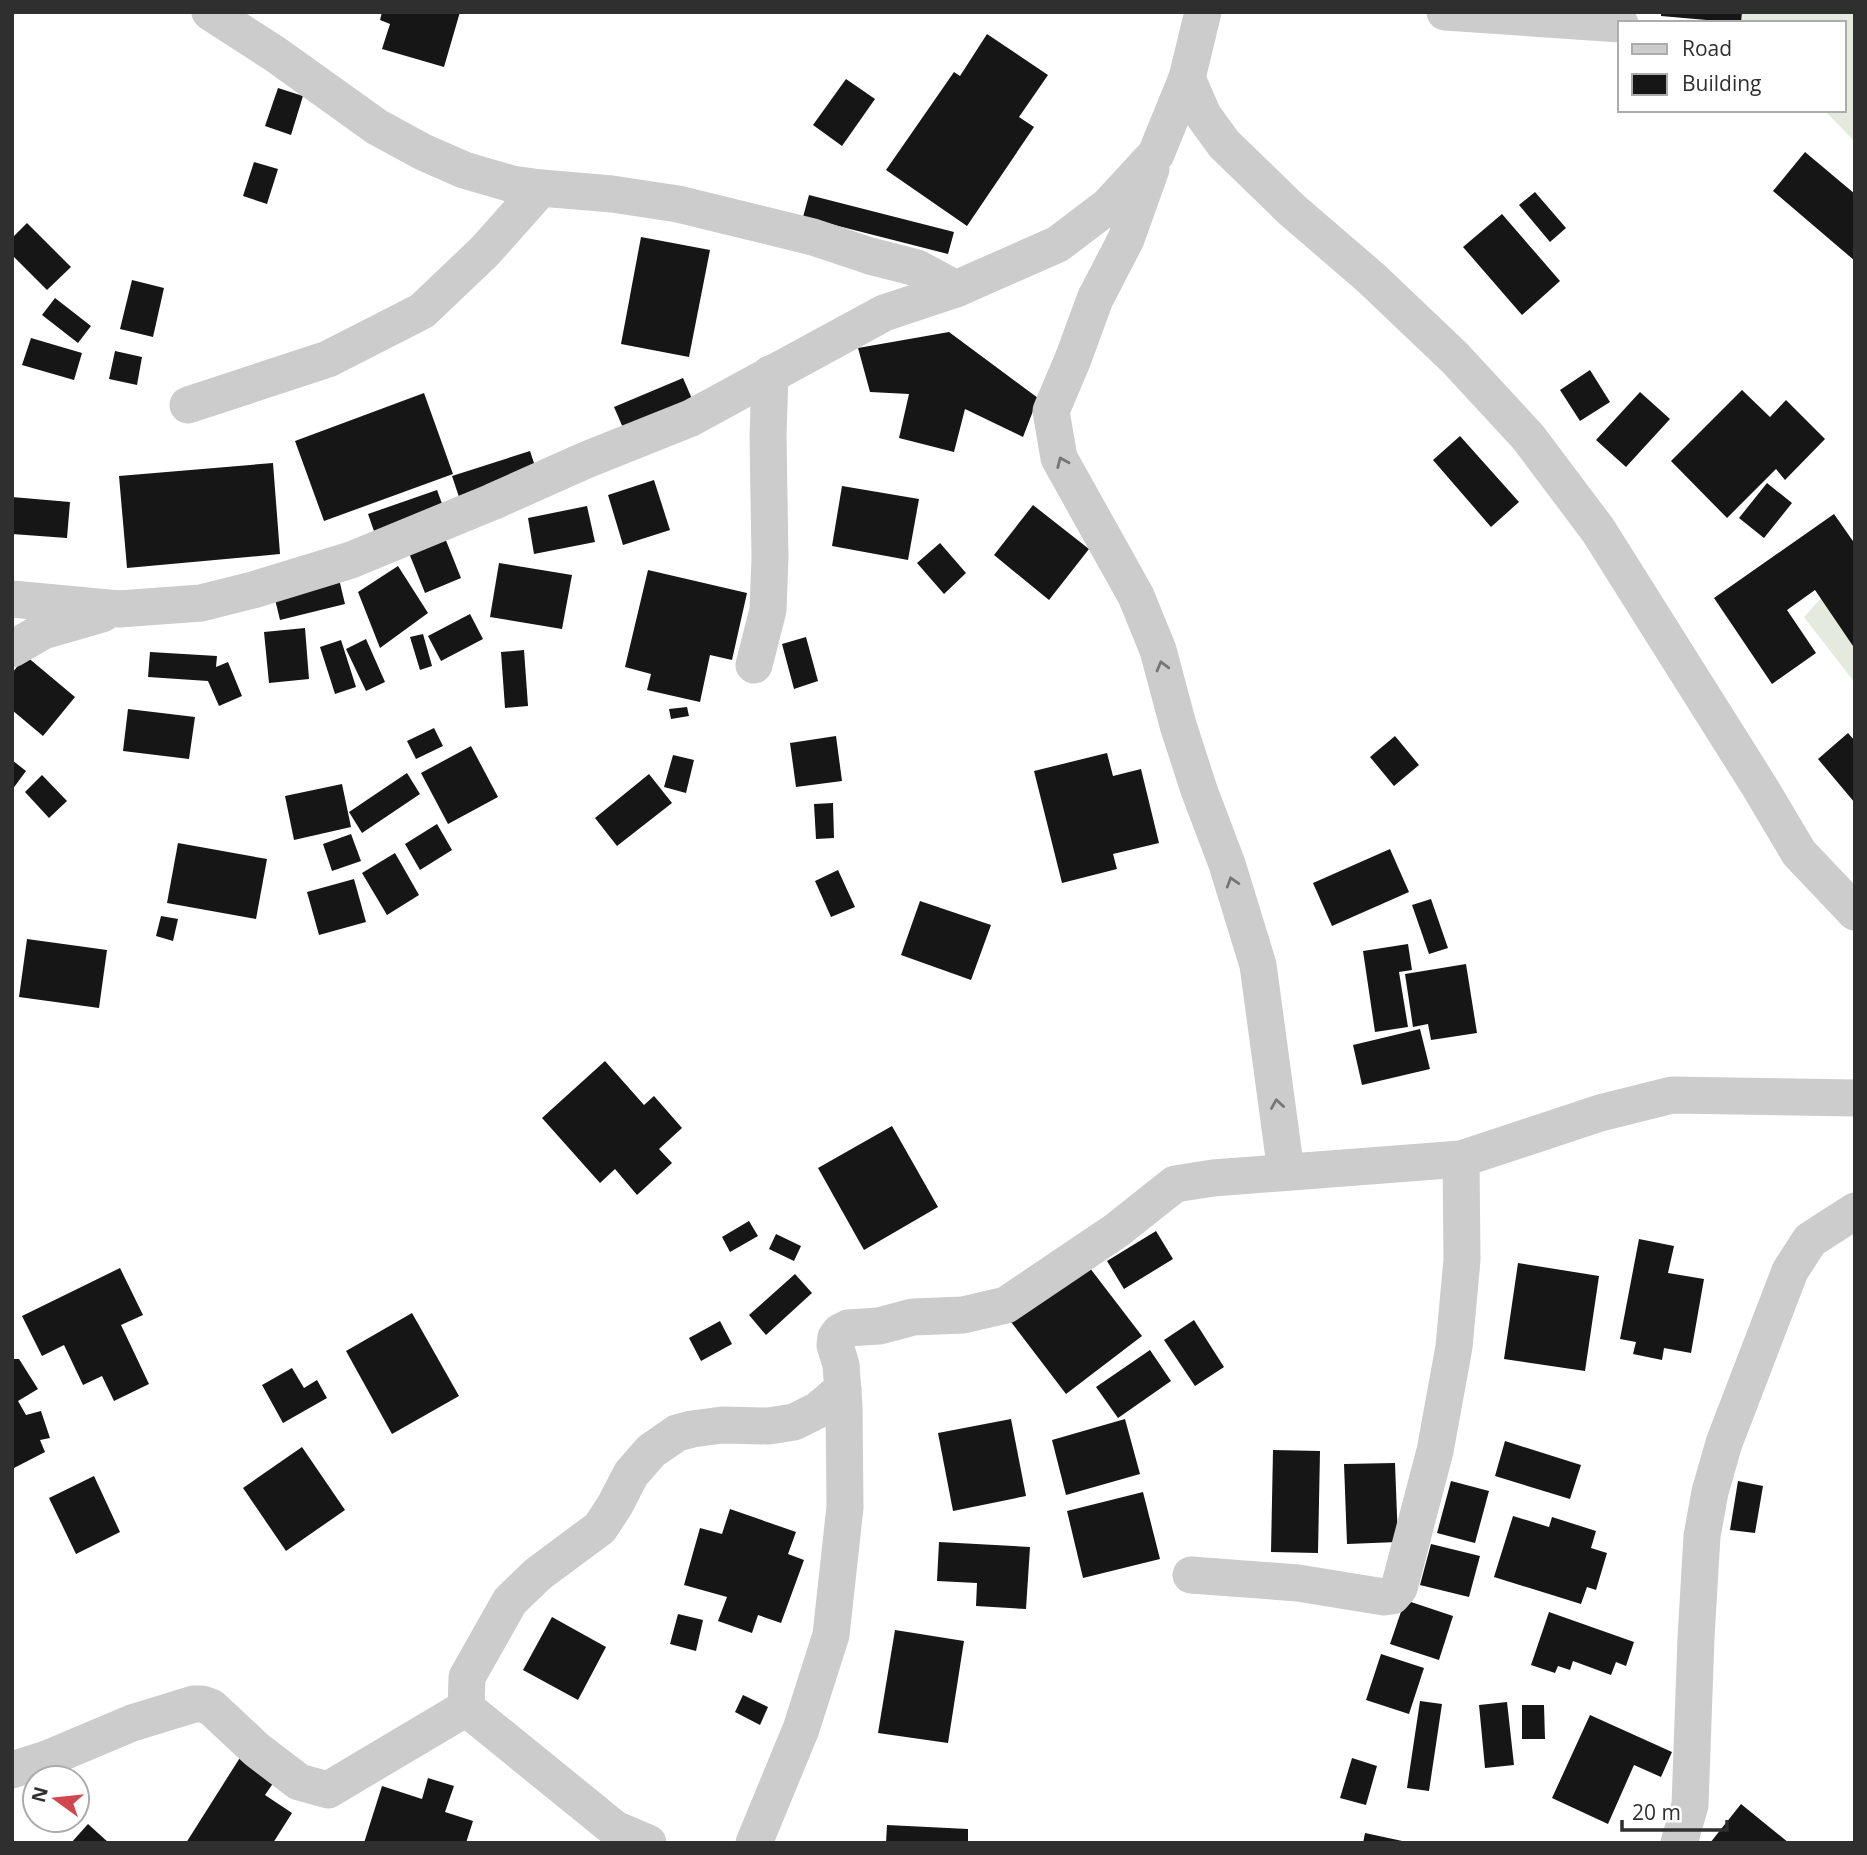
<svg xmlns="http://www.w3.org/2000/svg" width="1867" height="1855" font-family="'Open Sans',sans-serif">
<rect width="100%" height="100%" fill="#fff"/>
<g fill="#e5eade">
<polygon points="1742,12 1855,12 1855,142 1824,110 1844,110 1844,23 1741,23"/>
<polygon points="1855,561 1855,683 1804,617"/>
</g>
<g fill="#161616">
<polygon points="382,12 460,12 444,67 382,49 390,24 380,20"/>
<polygon points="1661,12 1742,12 1741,23 1661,16"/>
<polygon points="987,34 1048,75 1019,117 1034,127 967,226 886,170 954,72 960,76"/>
<polygon points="846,79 875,99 842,146 813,125"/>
<polygon points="278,88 303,96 291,135 265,126"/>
<polygon points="1805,152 1855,194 1855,261 1773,191"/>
<polygon points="254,162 278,169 267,204 243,196"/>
<polygon points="1535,192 1566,228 1550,242 1519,205"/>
<polygon points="809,195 954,232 948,254 803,217"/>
<polygon points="1502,214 1560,281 1522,315 1463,247"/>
<polygon points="27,223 71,267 47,290 12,255 12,238"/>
<polygon points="641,237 710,250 689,357 621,344"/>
<polygon points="132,280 164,288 153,337 120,329"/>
<polygon points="55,298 91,326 78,343 42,315"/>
<polygon points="949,332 1038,398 1023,437 965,409 954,452 899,438 909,394 870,392 858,348"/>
<polygon points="31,338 82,353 74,380 22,365"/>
<polygon points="115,351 142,357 137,385 109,379"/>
<polygon points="1590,370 1610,402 1580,421 1560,390"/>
<polygon points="683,378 693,401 624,430 614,407"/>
<polygon points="1742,390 1770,417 1786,400 1825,439 1785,480 1776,469 1727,518 1671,461"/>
<polygon points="1640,392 1670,419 1626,467 1596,440"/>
<polygon points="424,393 453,474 324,521 295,441"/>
<polygon points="1460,436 1519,502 1491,527 1433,460"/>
<polygon points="530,451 537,472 459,497 452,476"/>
<polygon points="273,463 280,554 127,568 119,476"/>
<polygon points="654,480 670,530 623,545 608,495"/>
<polygon points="1767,483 1792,503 1764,538 1739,518"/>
<polygon points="842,486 919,499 908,560 832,546"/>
<polygon points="437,490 444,509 375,534 368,514"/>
<polygon points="12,497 70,502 67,538 12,534"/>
<polygon points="1033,505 1089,549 1049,600 994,555"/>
<polygon points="587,506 595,542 534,554 528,518"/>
<polygon points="1834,514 1855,544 1855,649 1815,590 1787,610 1816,653 1772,684 1714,598"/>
<polygon points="445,538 461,578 425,593 409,553"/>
<polygon points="940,543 966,573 944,594 917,563"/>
<polygon points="499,563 572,575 562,629 490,617"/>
<polygon points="398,566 428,613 380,648 358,592"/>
<polygon points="648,570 747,593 732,660 710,655 700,702 647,690 651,674 625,667"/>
<polygon points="339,579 345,604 280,620 274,595"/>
<polygon points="470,614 483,639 441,661 428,636"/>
<polygon points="305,628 309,679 269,683 264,632"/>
<polygon points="423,634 432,666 420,670 410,637"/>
<polygon points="806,637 818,681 794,689 782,644"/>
<polygon points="366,639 385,682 366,691 346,649"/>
<polygon points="341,640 356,687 335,694 320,647"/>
<polygon points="524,650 528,706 505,708 501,652"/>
<polygon points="150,652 217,656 216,667 228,662 242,696 219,706 208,681 148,677"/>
<polygon points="26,656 75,697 43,736 12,710 12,673"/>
<polygon points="687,707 689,716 671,719 669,709"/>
<polygon points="128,709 195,717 189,759 123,751"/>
<polygon points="434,728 443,746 416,759 407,741"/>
<polygon points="1848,733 1855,741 1855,803 1818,759"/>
<polygon points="836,736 842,781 796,787 790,743"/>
<polygon points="1395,736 1419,765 1394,786 1370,757"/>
<polygon points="471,746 498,797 448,824 421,773"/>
<polygon points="1107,753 1113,776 1141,769 1159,843 1113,854 1117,869 1062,883 1034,771"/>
<polygon points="673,755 694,760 686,793 664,787"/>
<polygon points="12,760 26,771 12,790"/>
<polygon points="407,773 420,794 362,833 349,812"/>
<polygon points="649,774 672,803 617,846 595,818"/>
<polygon points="42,775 67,801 49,818 25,792"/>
<polygon points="342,784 351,827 294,840 285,796"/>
<polygon points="833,803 834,838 816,839 814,804"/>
<polygon points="437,824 452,850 420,870 405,844"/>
<polygon points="351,834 361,861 332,871 323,844"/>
<polygon points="178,843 267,859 256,919 167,903"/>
<polygon points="1390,849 1409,892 1332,926 1313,883"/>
<polygon points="395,853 419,895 387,915 362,873"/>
<polygon points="838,870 855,907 831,917 815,881"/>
<polygon points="354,879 366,922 319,935 307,892"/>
<polygon points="1431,899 1448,948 1429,954 1412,905"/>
<polygon points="920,901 991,925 971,980 901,955"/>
<polygon points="161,916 178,919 173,941 156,936"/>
<polygon points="27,939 107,950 99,1008 19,997"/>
<polygon points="1408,944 1412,970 1399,972 1408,1027 1375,1032 1363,951"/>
<polygon points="1466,964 1477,1033 1431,1040 1428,1024 1413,1027 1405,974"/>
<polygon points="1420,1029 1430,1069 1362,1085 1353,1045"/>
<polygon points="605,1061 644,1105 654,1096 682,1128 659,1149 672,1163 637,1195 615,1169 600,1183 542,1118"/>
<polygon points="892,1126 938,1207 864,1250 818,1168"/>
<polygon points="749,1221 758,1236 730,1252 722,1237"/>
<polygon points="1156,1231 1173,1259 1124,1289 1107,1261"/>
<polygon points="776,1234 801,1246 794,1261 769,1249"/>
<polygon points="1639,1239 1674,1246 1668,1273 1704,1279 1691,1353 1664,1348 1662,1360 1633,1354 1636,1342 1620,1339"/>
<polygon points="1083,1259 1142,1336 1066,1394 1008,1318"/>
<polygon points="1518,1263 1599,1276 1585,1371 1504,1359"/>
<polygon points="120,1268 143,1315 121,1325 149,1384 114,1401 102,1376 83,1385 64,1345 42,1356 22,1316"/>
<polygon points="795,1274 812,1293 766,1335 749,1315"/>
<polygon points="412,1313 459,1396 392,1434 346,1351"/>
<polygon points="1194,1320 1224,1367 1195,1386 1164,1340"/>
<polygon points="720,1321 732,1344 701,1361 689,1338"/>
<polygon points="1150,1350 1171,1381 1118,1418 1096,1387"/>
<polygon points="12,1359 19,1359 38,1389 18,1401 26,1415 41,1411 50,1438 40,1440 45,1452 12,1469"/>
<polygon points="292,1368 304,1388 317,1380 327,1398 283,1423 262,1385"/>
<polygon points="1011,1419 1026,1496 953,1511 938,1433"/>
<polygon points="1125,1419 1140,1474 1066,1495 1052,1440"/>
<polygon points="1505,1441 1581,1465 1570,1499 1495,1476"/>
<polygon points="302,1447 345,1510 286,1551 243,1488"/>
<polygon points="1273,1450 1320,1451 1318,1553 1271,1552"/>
<polygon points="1395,1463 1398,1542 1347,1544 1344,1464"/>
<polygon points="94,1476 120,1532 76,1554 49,1498"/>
<polygon points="1451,1481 1489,1491 1475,1543 1437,1533"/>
<polygon points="1738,1481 1763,1486 1755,1533 1730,1530"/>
<polygon points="1143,1492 1160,1559 1083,1578 1067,1511"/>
<polygon points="730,1509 796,1532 788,1554 804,1560 781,1623 758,1615 752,1633 718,1621 727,1597 684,1585 700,1528 722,1534"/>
<polygon points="1513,1516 1549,1527 1552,1517 1596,1531 1591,1548 1607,1553 1596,1590 1587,1587 1581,1604 1494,1577"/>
<polygon points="939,1542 1030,1547 1026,1609 976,1606 977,1583 937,1581"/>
<polygon points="1431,1544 1480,1556 1469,1597 1420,1585"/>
<polygon points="1405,1600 1453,1616 1439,1660 1390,1644"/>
<polygon points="1549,1612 1634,1642 1626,1666 1616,1662 1611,1675 1573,1661 1570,1670 1558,1666 1555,1673 1531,1665"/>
<polygon points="678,1614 703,1620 696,1651 670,1644"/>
<polygon points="552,1617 606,1647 578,1700 523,1670"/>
<polygon points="895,1630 964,1641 948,1743 878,1733"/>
<polygon points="1381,1654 1424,1668 1409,1714 1366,1700"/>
<polygon points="743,1695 768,1707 760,1725 735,1712"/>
<polygon points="1420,1701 1442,1704 1429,1791 1407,1788"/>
<polygon points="1507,1702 1514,1765 1485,1768 1479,1705"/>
<polygon points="1522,1705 1544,1705 1545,1739 1522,1739"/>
<polygon points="1590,1715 1672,1752 1661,1777 1634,1765 1608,1824 1552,1798"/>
<polygon points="241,1756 276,1779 265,1795 292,1813 273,1843 186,1843"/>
<polygon points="1352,1758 1377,1766 1366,1805 1340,1798"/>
<polygon points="428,1778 454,1786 445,1812 473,1821 466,1843 364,1843 382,1786 422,1799"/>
<polygon points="1741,1804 1789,1843 1710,1843"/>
<polygon points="88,1824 109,1843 71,1843"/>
<polygon points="887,1825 968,1829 968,1843 886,1843"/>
<polygon points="1365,1833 1407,1842 1406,1843 1363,1843"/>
</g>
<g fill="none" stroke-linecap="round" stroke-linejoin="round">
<g stroke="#ccc" stroke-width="37">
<polyline points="210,12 275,54 377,127 423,152 464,170 512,184 541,188 612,194 678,204 813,237 870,256 917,268 956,289"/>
<polyline points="1445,12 1620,24"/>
<polyline points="1187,78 1203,115 1224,144 1292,210 1371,278 1455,358 1528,437 1598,530 1761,789 1799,853 1855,912"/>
<polyline points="1151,169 1126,239 1095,299 1073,359 1051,411 1059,458 1136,596 1158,650 1178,725 1199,790 1227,864 1258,965 1286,1172"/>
<polyline points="188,405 328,359 422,311 485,251 541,188"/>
<polyline points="12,599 119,609 201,603 253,590 351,560 492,502 586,460 691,418 884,313 956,289 1058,244 1108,206 1156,154 1187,78 1203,12"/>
<polyline points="12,649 43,631 102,614"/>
<polyline points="754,665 768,610 770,558 768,437 770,374"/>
<polyline points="1191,1575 1298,1583 1384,1597 1392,1596 1399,1588 1435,1451 1454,1347 1462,1260 1461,1159"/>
<polyline points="466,1708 467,1677 510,1601 538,1574 600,1528 615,1505 631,1474 651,1451 677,1433 692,1429 722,1425 769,1426 794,1422 818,1410 843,1389"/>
<polyline points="12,1770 49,1758 132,1723 194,1704 202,1704 211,1707 257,1750 299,1782 328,1790 466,1708 615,1829 648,1843"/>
<polyline points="754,1843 801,1729 831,1635 845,1507 844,1406 841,1365 835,1345 836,1337 840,1332 848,1328 879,1326 913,1317 963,1315 1006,1305 1117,1230 1175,1184 1213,1178 1461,1159 1600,1113 1672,1095 1855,1098"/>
<polyline points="1679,1843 1690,1805 1696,1638 1702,1536 1710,1492 1724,1443 1790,1271 1810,1240 1855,1211"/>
</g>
</g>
<defs><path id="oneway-chevron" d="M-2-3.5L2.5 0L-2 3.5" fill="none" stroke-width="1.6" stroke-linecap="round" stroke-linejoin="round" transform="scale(1.75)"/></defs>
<g stroke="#767676">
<use href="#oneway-chevron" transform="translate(1062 462) rotate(-113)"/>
<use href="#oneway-chevron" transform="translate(1162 666) rotate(-105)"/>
<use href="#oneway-chevron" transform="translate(1232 882) rotate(-107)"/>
<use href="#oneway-chevron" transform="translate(1277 1104) rotate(-99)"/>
</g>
<rect width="1867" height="1855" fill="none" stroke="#2f2f2f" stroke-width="28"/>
<rect x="1618" y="21" width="228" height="91" fill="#ffffff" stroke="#acacac" stroke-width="2"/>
<rect x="1632" y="44" width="35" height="10" fill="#cccccc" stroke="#acacac" stroke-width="2"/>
<text x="1682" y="56" font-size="21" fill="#2f2f2f">Road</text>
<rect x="1632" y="74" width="35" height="21" fill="#161616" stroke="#acacac" stroke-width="2"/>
<text x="1682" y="91" font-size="21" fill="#2f2f2f">Building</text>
<g transform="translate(56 1799) rotate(285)"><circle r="33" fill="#ffffff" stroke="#acacac" stroke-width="2"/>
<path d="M0-5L12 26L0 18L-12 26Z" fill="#d0474e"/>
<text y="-10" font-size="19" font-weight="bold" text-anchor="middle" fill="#2f2f2f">N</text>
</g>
<path d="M1622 1820v10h105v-10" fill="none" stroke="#2f2f2f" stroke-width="3.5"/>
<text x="1632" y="1820" font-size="21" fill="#2f2f2f" stroke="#ffffff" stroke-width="5" paint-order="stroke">20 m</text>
</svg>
